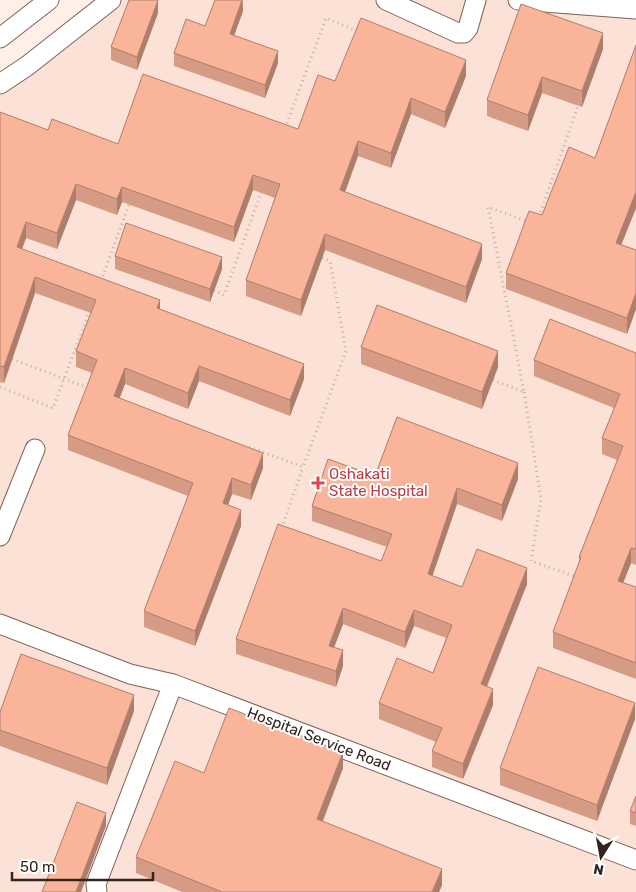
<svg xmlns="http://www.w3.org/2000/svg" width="636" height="892" font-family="Rubik,sans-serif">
<rect width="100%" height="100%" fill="#feefe9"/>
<polygon fill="#fce1d7" points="99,0 636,0 636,892 0,892 0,75"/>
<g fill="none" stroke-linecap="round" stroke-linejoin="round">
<g stroke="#806156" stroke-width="21">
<g id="minor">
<polyline points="386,0 458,33 464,33 468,28 476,0"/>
<polyline points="518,0 636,9"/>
<polyline points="0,38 49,0"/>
<polyline points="0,84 27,66 111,0"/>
<polyline points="0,536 35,449"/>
<polyline points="0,624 130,674 173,684 636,860"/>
<polyline points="97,892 96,884 173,684"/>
</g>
</g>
<g stroke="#bdafa9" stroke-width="3" stroke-dasharray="1 4" stroke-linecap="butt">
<polyline points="285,128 326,18 359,32"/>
<polyline points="539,217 578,106"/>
<polyline points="101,281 130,202"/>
<polyline points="214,290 224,295 262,190"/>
<polyline points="12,359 88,388"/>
<polyline points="493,380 524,392 488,207 529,222"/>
<polyline points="0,387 53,408 90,310"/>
<polyline points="524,392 541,499 531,561 577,577"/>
<polyline points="249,447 303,467 346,351 330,261 322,258"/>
<polyline points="282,528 303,467"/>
</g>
<use href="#minor" stroke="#fff" stroke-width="19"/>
</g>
<g fill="#d69b84">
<polygon points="243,0 243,11 234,35 278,63 265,98 174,66 174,53 205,26"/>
<polygon points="158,13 137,70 111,60 111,47"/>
<polygon points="636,45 636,208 621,245 636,250 636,309 627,334 506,289 506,273 542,215 595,158"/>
<polygon points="603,49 582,107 542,93 528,131 487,116 487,100"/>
<polygon points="466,76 445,128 411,114 391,168 358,156 345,192 482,259 466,303 325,250 301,316 246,296 246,280 275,198 253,190 234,242 122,202 117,215 76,200 57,249 26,238 22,249 160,309 304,379 290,416 199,381 188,409 125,384 120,398 263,468 251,500 232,494 228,505 241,526 195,646 144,627 144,611 188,496 68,450 68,435 92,373 76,367 76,351 91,313 35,293 4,383 0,382 0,112 48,130 118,144 298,129 335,81"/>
<polygon points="115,256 222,269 210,302 115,269"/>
<polygon points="361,347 498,367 482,409 361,364"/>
<polygon points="636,353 636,565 631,563 623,583 636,588 636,679 553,648 553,632 579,563 579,557 617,460 602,454 602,438 614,408 534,376 534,360"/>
<polygon points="375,476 518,479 502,521 457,504 432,576 462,587 527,584 487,687 493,705 463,779 432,767 432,751 436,742 379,719 379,703 433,673 446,638 414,626 405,648 343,624 334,647 343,666 336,687 236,654 236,639 381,561 387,547 312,521 312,506"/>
<polygon points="134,711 107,785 0,746 0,712"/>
<polygon points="635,719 597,821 500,785 500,768"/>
<polygon points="343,768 323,821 442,885 439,892 182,892 136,873 136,857 204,773"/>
<polygon points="636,796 636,826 630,824 630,811"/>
</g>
<g fill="#ae7e6c">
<polygon points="158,0 158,13 137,70 137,57"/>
<polygon points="242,0 243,11 230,47 230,34"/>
<polygon points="603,33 603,49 582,107 582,91"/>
<polygon points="278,51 278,63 265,98 265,85"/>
<polygon points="466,60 466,76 445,128 445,112"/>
<polygon points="542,77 542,93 528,131 528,115"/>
<polygon points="411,98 411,114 391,168 391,153"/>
<polygon points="358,141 358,156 340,206 340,190"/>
<polygon points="253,175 253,190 234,242 234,227"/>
<polygon points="76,184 76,200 57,249 57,233"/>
<polygon points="122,187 122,202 117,215 117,199"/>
<polygon points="636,192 636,208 616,258 616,243"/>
<polygon points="26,222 26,238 17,263 17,247"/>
<polygon points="325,234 325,250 301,316 301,300"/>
<polygon points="482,244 482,259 466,303 466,287"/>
<polygon points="222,257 222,269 210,302 210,289"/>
<polygon points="35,277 35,293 4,383 4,367"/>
<polygon points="636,293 636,309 627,334 627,318"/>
<polygon points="160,300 160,316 157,308"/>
<polygon points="498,351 498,367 482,409 482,392"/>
<polygon points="304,364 304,379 290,416 290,400"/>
<polygon points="199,366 199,381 188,409 188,393"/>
<polygon points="125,368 125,384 114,411 114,396"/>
<polygon points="263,453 263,468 251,500 251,485"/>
<polygon points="518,463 518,479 502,521 502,505"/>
<polygon points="232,478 232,494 223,519 223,503"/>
<polygon points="457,488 457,504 428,589 428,574"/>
<polygon points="241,510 241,526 195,646 195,631"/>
<polygon points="631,548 631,563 618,596 618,581"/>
<polygon points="527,568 527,584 481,700 481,684"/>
<polygon points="343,608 343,624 329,661 329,646"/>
<polygon points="414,610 414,626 405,648 405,632"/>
<polygon points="343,650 343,666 336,687 336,671"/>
<polygon points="493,689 493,705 463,779 463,764"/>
<polygon points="134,695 134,711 107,785 107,768"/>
<polygon points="635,703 635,719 597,821 597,805"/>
<polygon points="343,752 343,768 317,835 317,819"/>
<polygon points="106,813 106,826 81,892 76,892"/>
<polygon points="442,869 442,885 439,892 432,892"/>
</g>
<g fill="#f9b49a" stroke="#ae7e6c">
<polygon points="129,0 158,0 137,57 111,47"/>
<polygon points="215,0 242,0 230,34 278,51 265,85 174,53 186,19 205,26"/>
<polygon points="521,4 603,33 582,91 542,77 528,115 487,100"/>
<polygon points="361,18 466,60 445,112 411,98 391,153 358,141 340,190 482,244 466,287 325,234 301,300 246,280 280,184 253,175 234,227 122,187 117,199 76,184 57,233 26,222 17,247 160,300 157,308 304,364 290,400 199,366 188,393 125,368 114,396 263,453 251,485 232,478 223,503 241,510 195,631 144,611 193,483 68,435 97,360 76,351 96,300 35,277 4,367 0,366 0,112 48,130 52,119 118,144 143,74 298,129 318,75 335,81"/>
<polygon points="636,45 636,192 616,243 636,250 636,293 627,318 506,273 529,211 542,215 569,147 595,158"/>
<polygon points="126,223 222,257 210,289 115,256"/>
<polygon points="377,305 498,351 482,392 361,347"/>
<polygon points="550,319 636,353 636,549 631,548 618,581 636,587 636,663 553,632 581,557 579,557 623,446 602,438 620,394 534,360"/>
<polygon points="397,417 518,463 502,505 457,488 428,574 462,587 477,549 527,568 481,684 493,689 463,764 432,751 442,728 379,703 397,658 433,673 452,625 414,610 405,632 343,608 329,646 343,650 336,671 236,639 278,524 381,561 392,534 312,506 328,459 375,476"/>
<polygon points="21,654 134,695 107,768 0,730 0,712"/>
<polygon points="538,667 635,703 597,805 500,768"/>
<polygon points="229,708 343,752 317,819 442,869 432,892 222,892 136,857 175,761 204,773"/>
<polygon points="636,796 636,813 630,811"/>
<polygon points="77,802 106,813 76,892 42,892"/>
</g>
<path fill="#e0444e" stroke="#fff" stroke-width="2" d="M315.5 475.5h5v5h5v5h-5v5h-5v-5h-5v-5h5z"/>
<g text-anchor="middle" stroke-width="4" stroke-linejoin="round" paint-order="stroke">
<g font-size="15" fill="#be3a42" stroke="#fff" text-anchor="start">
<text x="329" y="479">Oshakati<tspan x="329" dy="17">State Hospital</tspan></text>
</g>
<g font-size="15" fill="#322520" stroke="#fff">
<text transform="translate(319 739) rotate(21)" y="5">Hospital Service Road</text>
</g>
</g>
<g transform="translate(601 857) rotate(191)" stroke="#ffffff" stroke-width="4" paint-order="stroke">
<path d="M0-4L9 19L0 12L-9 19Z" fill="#322520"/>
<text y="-8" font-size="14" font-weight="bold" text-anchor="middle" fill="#322520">N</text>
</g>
<path d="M12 872v8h141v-8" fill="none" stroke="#322520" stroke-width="2.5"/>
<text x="20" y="872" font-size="15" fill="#322520" stroke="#ffffff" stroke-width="4" paint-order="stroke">50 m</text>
</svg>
